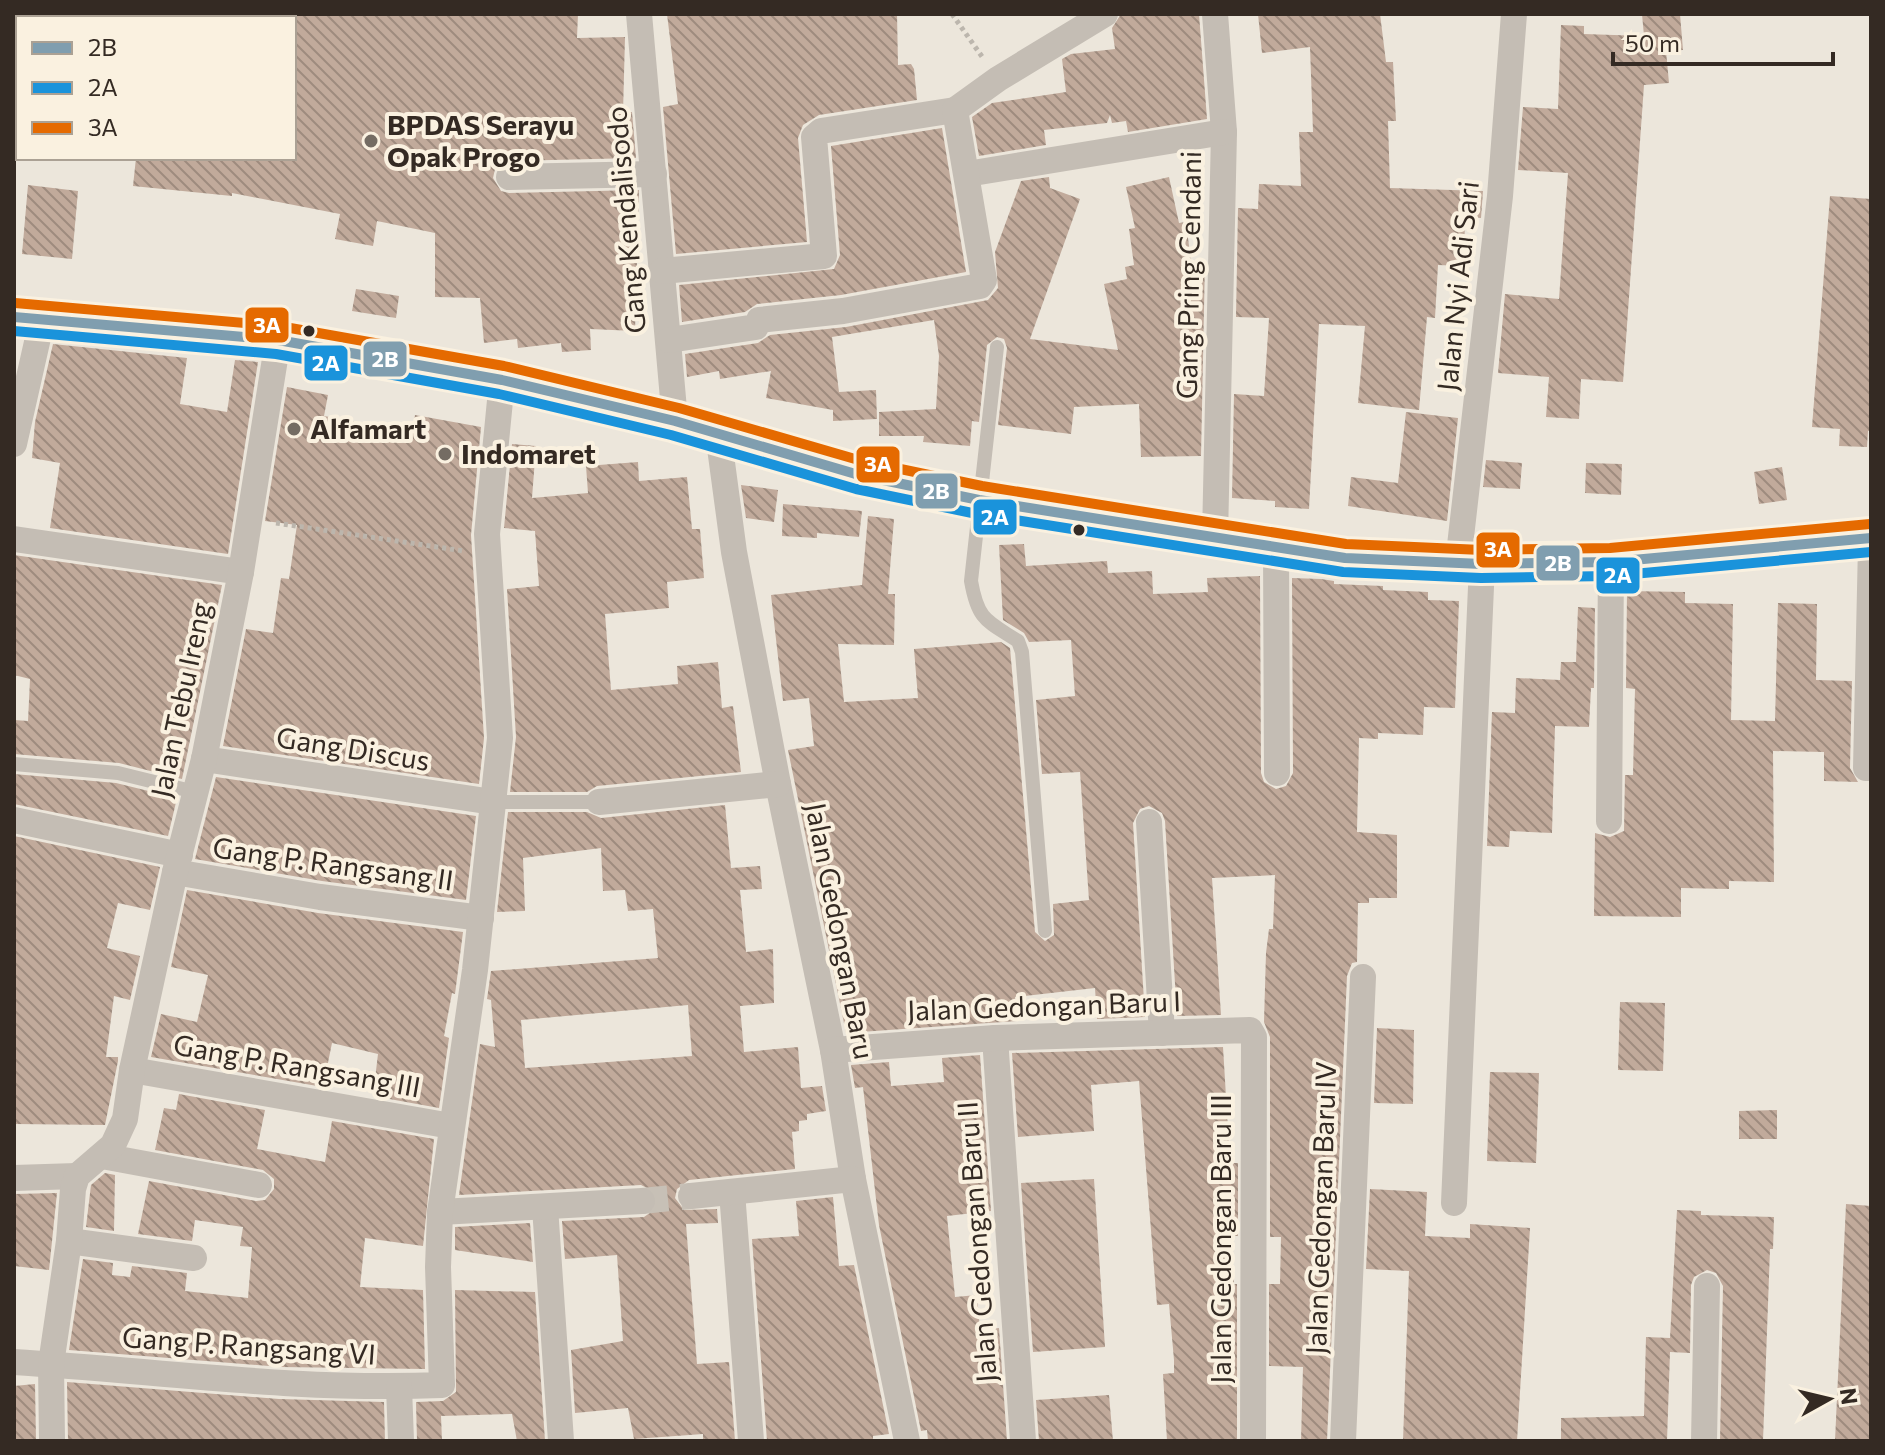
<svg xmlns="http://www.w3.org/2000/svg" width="1885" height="1455" font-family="Commissioner,sans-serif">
<defs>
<pattern id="building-back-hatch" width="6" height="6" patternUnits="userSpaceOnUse" patternTransform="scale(2)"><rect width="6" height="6" fill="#c1aa9b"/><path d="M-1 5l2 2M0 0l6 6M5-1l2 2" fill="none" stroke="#9e8b7e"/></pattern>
</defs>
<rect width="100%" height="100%" fill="#ece6db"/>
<g fill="url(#building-back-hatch)" fill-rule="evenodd">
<polygon points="296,14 578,14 577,38 625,37 623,113 632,112 636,158 509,161 495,169 493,178 501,191 509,193 639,190 635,331 590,329 591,350 562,352 561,343 518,348 517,339 484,343 480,298 435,297 435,233 377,221 373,246 335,239 340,214 232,193 232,196 133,186 136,158 294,158"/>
<polygon points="667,14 897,14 898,65 911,64 914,69 917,100 819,115 803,125 798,138 807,242 676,254 663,107 678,104"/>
<polygon points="1121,14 1199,14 1207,119 1128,132 1126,121 1112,123 1110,115 1107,123 1044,130 1046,145 979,156 972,117 992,103 1066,92 1062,59 1071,54 1115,49 1112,28"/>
<polygon points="1258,14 1380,14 1386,62 1393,62 1396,121 1388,121 1390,188 1483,191 1481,218 1465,217 1464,266 1438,265 1435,318 1427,317 1419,410 1358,403 1365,326 1319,324 1309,509 1275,507 1275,501 1232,498 1234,394 1264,396 1269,318 1236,317 1238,208 1258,209 1259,184 1301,186 1299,132 1313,132 1310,47 1262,53"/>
<polygon points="1642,14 1680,14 1683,50 1666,51 1669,83 1644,85 1623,382 1581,379 1579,419 1546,417 1549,377 1498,373 1505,294 1559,299 1568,173 1518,170 1523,107 1558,109 1561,25 1584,26 1584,34 1644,36"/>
<polygon points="942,128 966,272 841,295 757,304 745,312 682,322 679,285 834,269 840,255 831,146"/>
<polygon points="1049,177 1050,188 1080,199 1030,339 1118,350 1104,284 1127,279 1125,267 1134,265 1129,229 1135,228 1126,187 1169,177 1179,223 1186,222 1191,262 1205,260 1201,456 1141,457 1139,404 1074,407 1071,434 998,425 1007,348 1004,339 997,337 987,345 979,422 972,421 970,446 923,442 924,436 879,436 879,412 936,409 939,356 934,320 832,337 839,392 876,390 877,419 833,421 833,410 766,398 771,371 720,379 719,371 687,377 685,354 758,343 770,335 846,327 988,300 998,288 995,252 1021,181"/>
<polygon points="28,185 78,191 72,259 22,254"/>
<polygon points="1830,196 1871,199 1871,431 1868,431 1867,447 1839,446 1840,429 1812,427"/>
<polygon points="356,289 399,296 396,318 352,311"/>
<polygon points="53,344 187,358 180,404 227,412 235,360 258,362 228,554 50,528 60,463 32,458 35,422"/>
<polygon points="287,387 328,395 324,416 412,431 415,415 481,427 471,535 484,738 479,784 223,746 246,629 273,633 281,578 289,579 297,525 265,521"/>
<polygon points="1406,412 1458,418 1447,521 1348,506 1351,477 1398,483"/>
<polygon points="512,444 536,446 532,498 588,493 586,466 638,462 639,481 687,477 692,529 700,529 704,578 667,582 669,608 605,614 611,690 678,684 677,666 718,662 722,708 733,706 741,772 597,786 587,792 510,792 516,737 507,589 539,586 535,531 504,528"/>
<polygon points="1486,460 1522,463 1520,489 1483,487"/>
<polygon points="1586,463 1622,464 1621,495 1585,493"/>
<polygon points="1782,467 1787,500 1759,504 1754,472"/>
<polygon points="741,485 778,490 774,522 746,518"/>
<polygon points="783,504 862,511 859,537 817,533 817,538 782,536"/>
<polygon points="868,516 894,519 888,594 895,594 894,645 838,644 844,702 918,698 914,649 1001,642 1010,648 1035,932 1045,941 1054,935 1053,904 1089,900 1080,772 1042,774 1036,700 1075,696 1071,640 1029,642 1024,633 1003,620 999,545 1024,544 1026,566 1107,561 1108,573 1152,571 1153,594 1208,592 1207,578 1260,576 1261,773 1264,782 1276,789 1286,786 1293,773 1292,578 1321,579 1334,581 1334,584 1383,586 1383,590 1428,592 1428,600 1459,601 1455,708 1424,707 1423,735 1378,733 1378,739 1359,738 1357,832 1397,835 1397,898 1369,898 1369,903 1358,903 1357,962 1352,963 1347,976 1327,1441 1301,1441 1303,1367 1269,1366 1269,1284 1280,1284 1281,1237 1270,1237 1270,1037 1264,1022 1266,953 1269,929 1273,929 1275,875 1212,878 1221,1015 1177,1016 1165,821 1162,813 1149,806 1140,809 1133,823 1145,1017 1097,1019 1095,988 1015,997 1017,1021 846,1033 788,750 814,746 809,698 783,701 771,595 862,585"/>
<polygon points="14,555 222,585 182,779 119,763 14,754 14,720 28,721 30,679 14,675"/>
<polygon points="1627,591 1685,592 1685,603 1733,604 1731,720 1775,721 1778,603 1817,604 1816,680 1852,681 1850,768 1858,782 1824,781 1824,752 1773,751 1774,882 1729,881 1729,889 1681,888 1681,917 1594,916 1595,833 1610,837 1624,831 1625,775 1633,775 1635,689 1626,688"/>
<polygon points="1578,607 1595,608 1594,688 1591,688 1589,727 1555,726 1552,833 1510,831 1509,847 1487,846 1492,712 1515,713 1516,678 1560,680 1561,662 1576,662"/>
<polygon points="14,774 116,783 177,798 168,836 14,804"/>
<polygon points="216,777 476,816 466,900 322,881 195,859"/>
<path d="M 725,805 L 731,868 L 760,866 L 762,889 L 740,890 L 746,952 L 773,949 L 774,1003 L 740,1006 L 744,1052 L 798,1047 L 801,1088 L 822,1086 L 826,1111 L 807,1114 L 807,1120 L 799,1121 L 799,1131 L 792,1132 L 795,1169 L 689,1180 L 677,1189 L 675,1198 L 684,1210 L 717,1209 L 718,1223 L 686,1224 L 697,1364 L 729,1362 L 735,1441 L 703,1441 L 703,1434 L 634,1439 L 628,1408 L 575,1413 L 571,1350 L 623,1341 L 617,1255 L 565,1259 L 562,1221 L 644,1217 L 657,1208 L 655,1192 L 641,1185 L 459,1195 L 480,1044 L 495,1047 L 491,1000 L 487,999 L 491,971 L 658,958 L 653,909 L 628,911 L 625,890 L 603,891 L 601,848 L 523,858 L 525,911 L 497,912 L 508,812 L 587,812 L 601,818 ZM 688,1005 L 692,1056 L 525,1068 L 521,1020 Z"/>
<polygon points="14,836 160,867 150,910 118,903 107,948 140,956 130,1000 114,996 106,1057 118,1057 118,1061 105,1125 14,1124"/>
<polygon points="187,890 318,913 463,932 455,994 452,993 444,1036 449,1038 439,1108 373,1096 378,1054 332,1043 323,1087 151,1057 161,1014 197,1022 208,975 171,967"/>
<polygon points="1620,1002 1665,1003 1663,1071 1618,1070"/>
<polygon points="1377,1028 1414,1030 1413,1104 1374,1103"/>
<polygon points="1223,1047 1230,1163 1238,1163 1238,1236 1231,1236 1234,1284 1237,1284 1237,1441 1167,1441 1163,1374 1174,1373 1174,1360 1169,1304 1157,1305 1139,1081 1091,1085 1094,1131 1018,1137 1012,1053"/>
<polygon points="980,1055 991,1211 947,1216 955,1297 977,1295 980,1330 999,1328 1007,1441 928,1441 927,1430 921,1431 879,1225 863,1087 855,1088 851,1065 889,1062 891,1086 944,1082 942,1058"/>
<polygon points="1490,1072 1539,1073 1536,1163 1487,1161"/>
<polygon points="179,1094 265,1110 257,1149 325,1162 332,1121 434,1139 423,1246 365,1238 360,1287 423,1290 425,1369 281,1367 69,1350 83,1259 113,1263 112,1275 130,1277 132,1266 187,1273 185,1291 248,1298 252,1247 240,1246 243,1227 195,1220 192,1241 138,1234 149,1181 256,1201 265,1200 274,1189 274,1179 263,1170 155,1150 164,1108 176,1110"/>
<polygon points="1777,1110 1777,1139 1739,1139 1739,1111"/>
<polygon points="105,1173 115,1175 114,1231 86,1227 91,1185"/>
<polygon points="1094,1179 1105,1347 1033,1352 1021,1183"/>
<polygon points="1370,1189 1427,1192 1425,1236 1470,1238 1470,1224 1530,1228 1517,1441 1403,1441 1409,1271 1366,1269"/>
<polygon points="57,1193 49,1270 14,1266 14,1194"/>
<polygon points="833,1197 839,1266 854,1265 889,1434 873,1436 873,1441 767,1441 752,1239 799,1236 796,1201"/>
<polygon points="1846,1204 1871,1206 1871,1441 1835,1441"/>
<polygon points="1677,1210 1701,1211 1701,1215 1774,1217 1773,1249 1770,1249 1763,1441 1720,1441 1723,1286 1716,1273 1707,1270 1694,1277 1691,1285 1690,1353 1670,1352 1667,1441 1561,1441 1561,1418 1644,1416 1646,1337 1670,1338"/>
<polygon points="530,1223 533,1262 455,1250 455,1227"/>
<polygon points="455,1290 535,1292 545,1441 517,1441 512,1414 441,1416 442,1441 417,1441 416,1402 443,1401 456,1392"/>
<polygon points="67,1382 279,1399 384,1402 385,1441 68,1441"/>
<polygon points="35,1384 36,1441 14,1441 14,1386"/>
<polygon points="1109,1395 1113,1441 1039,1441 1036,1400"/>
</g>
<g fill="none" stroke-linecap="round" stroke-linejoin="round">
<polyline stroke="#c7c0b6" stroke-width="26" stroke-dasharray="26 13" stroke-linecap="butt" points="642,1201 691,1196"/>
<g stroke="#bcb6ad" stroke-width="5" stroke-dasharray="4 4" stroke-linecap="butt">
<polyline points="952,14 983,58"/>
<polyline points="276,523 464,551"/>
</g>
<g stroke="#c4bdb4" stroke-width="14">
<path d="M 997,347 L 971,581 C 978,621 987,621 1018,641 L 1022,652 L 1045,931"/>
<polyline points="14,764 118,773 195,792"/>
<polyline points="493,802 599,802"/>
</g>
<g stroke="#c4bdb4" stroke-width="26">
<polyline points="639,14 675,421"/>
<polyline points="1215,14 1224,132 1215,537"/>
<polyline points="967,174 1224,132"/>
<polyline points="509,177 654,174"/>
<polyline points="662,271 824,256 814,137 821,131 955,110"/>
<polyline points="669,340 756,327 759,320 843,311 980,286 984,280 955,110 998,79 1105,14"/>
<polyline points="718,433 734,552 778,784 833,1050 853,1179 907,1441"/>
<polyline points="14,444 42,320"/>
<polyline points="14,539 241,572"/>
<polyline points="1276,548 1277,773"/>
<polyline points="1458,563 1500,196 1514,14"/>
<polyline points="204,759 493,802"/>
<polyline points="1866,768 1871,545"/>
<polyline points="599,802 778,784"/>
<polyline points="14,820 180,855"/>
<polyline points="1609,821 1611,562"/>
<polyline points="1149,822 1162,1033"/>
<polyline points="175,872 320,897 481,918"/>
<polyline points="995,1038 1023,1441"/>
<polyline points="833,1050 995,1038 1250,1030 1254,1037 1253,1441"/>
<polyline points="132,1070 451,1126"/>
<polyline points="102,1156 259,1185"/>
<polyline points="14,1178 77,1176"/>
<polyline points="732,1192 751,1441"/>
<polyline points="691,1196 853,1179"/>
<polyline points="1454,1203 1482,564"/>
<polyline points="545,1207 561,1441"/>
<polyline points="440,1212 642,1201"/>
<polyline points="69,1241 194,1258"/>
<path d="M 14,1362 C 160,1371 295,1391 442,1385 L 438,1267 L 440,1212 L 475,970 L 500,738 L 487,534 L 502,380"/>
<polyline points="399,1387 401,1441"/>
<polyline points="52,1441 51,1364 69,1241 73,1189 77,1176 113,1145 125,1119 132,1070 175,872 204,759 241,572 278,340"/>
<polyline points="1343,1441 1363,977"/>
<polyline points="1704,1441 1707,1286"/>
</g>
<polyline stroke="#b3aba4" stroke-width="42" points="14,317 278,340 502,380 675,421 859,475 979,500 1345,558 1482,564 1611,562 1871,538"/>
<g stroke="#faf1e0" stroke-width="16">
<polyline id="bus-1" points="14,317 278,340 502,380 675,421 859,475 979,500 1345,558 1482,564 1611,562 1871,538"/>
</g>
<g stroke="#faf1e0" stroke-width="16">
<polyline id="bus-2" points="14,331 276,354 499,394 671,435 856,489 977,514 1343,572 1481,578 1611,576 1871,552"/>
</g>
<g stroke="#faf1e0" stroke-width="16">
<polyline id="bus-3" points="15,303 279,326 504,366 679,408 862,461 982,486 1346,544 1482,550 1610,548 1870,524"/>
</g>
<use href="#bus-1" stroke="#809eaf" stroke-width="10"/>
<use href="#bus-2" stroke="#1a93db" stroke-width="10"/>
<use href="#bus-3" stroke="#e56a00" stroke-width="10"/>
</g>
<g fill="#746c63" stroke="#faf1e0" stroke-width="3">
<circle cx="371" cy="141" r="8"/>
<circle cx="294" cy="429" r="8"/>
<circle cx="445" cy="454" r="8"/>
</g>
<g fill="#342a23" stroke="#faf1e0" stroke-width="3">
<circle cx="309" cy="331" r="7"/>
<circle cx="1079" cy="530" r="7"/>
</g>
<g text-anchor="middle" stroke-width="8" stroke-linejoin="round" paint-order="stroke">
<g font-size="28" font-weight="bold" fill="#342a23" stroke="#faf1e0" text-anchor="start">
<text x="387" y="135">BPDAS Serayu<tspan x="387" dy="32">Opak Progo</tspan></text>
<text x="310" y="439">Alfamart</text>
<text x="461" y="464">Indomaret</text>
</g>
<g font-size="28" fill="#342a23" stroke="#faf1e0">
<text transform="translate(626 220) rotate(-95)" y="10">Gang Kendalisodo</text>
<text transform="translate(1189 275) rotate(-89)" y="10">Gang Pring Cendani</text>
<text transform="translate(1458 286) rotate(-84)" y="10">Jalan Nyi Adi Sari</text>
<text transform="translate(181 700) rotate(-78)" y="10">Jalan Tebu Ireng</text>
<text transform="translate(353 749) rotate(9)" y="10">Gang Discus</text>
<text transform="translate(333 864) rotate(8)" y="10">Gang P. Rangsang II</text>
<text transform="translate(840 931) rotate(79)" y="10">Jalan Gedongan Baru</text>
<text transform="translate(1044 1006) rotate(-2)" y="10">Jalan Gedongan Baru I</text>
<text transform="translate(297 1066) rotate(10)" y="10">Gang P. Rangsang III</text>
<text transform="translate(1321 1208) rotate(-88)" y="10">Jalan Gedongan Baru IV</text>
<text transform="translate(1221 1239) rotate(-90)" y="10">Jalan Gedongan Baru III</text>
<text transform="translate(977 1242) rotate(-94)" y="10">Jalan Gedongan Baru II</text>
<text transform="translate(249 1346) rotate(4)" y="10">Gang P. Rangsang VI</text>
</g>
</g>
<g stroke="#faf1e0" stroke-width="3">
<rect x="244" y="306" width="46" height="38" rx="8" fill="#e56a00"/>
<rect x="362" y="340" width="46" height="38" rx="8" fill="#809eaf"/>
<rect x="303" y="344" width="46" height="38" rx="8" fill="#1a93db"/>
<rect x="855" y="445" width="46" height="39" rx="8" fill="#e56a00"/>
<rect x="914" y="472" width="45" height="38" rx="8" fill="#809eaf"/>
<rect x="972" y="498" width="46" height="38" rx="8" fill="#1a93db"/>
<rect x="1475" y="531" width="46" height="38" rx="8" fill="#e56a00"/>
<rect x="1535" y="544" width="46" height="38" rx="8" fill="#809eaf"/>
<rect x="1595" y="556" width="46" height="39" rx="8" fill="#1a93db"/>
</g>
<g font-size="22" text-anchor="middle" font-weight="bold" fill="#fff">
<text x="267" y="333">3A</text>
<text x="385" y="367">2B</text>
<text x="326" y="371">2A</text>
<text x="878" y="472">3A</text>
<text x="936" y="499">2B</text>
<text x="995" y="525">2A</text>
<text x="1498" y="557">3A</text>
<text x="1558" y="571">2B</text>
<text x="1618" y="583">2A</text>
</g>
<rect width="1885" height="1455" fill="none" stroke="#342a23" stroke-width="32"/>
<rect x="16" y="16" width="280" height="144" fill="#faf1e0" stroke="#aba194" stroke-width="2"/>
<rect x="32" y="42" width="40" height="12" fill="#809eaf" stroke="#aba194" stroke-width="2"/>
<text x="88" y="56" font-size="24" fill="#342a23">2B</text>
<rect x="32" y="82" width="40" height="12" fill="#1a93db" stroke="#aba194" stroke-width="2"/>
<text x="88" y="96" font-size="24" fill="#342a23">2A</text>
<rect x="32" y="122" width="40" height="12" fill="#e56a00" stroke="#aba194" stroke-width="2"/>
<text x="88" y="136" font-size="24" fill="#342a23">3A</text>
<g transform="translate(1829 1399) rotate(82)" stroke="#faf1e0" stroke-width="6" paint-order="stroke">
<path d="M0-6L14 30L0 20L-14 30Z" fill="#342a23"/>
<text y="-12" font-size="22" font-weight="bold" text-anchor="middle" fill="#342a23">N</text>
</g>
<path d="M1613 52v12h220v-12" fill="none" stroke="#342a23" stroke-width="4"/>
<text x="1625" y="52" font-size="24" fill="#342a23" stroke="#faf1e0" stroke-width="6" paint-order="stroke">50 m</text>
</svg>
